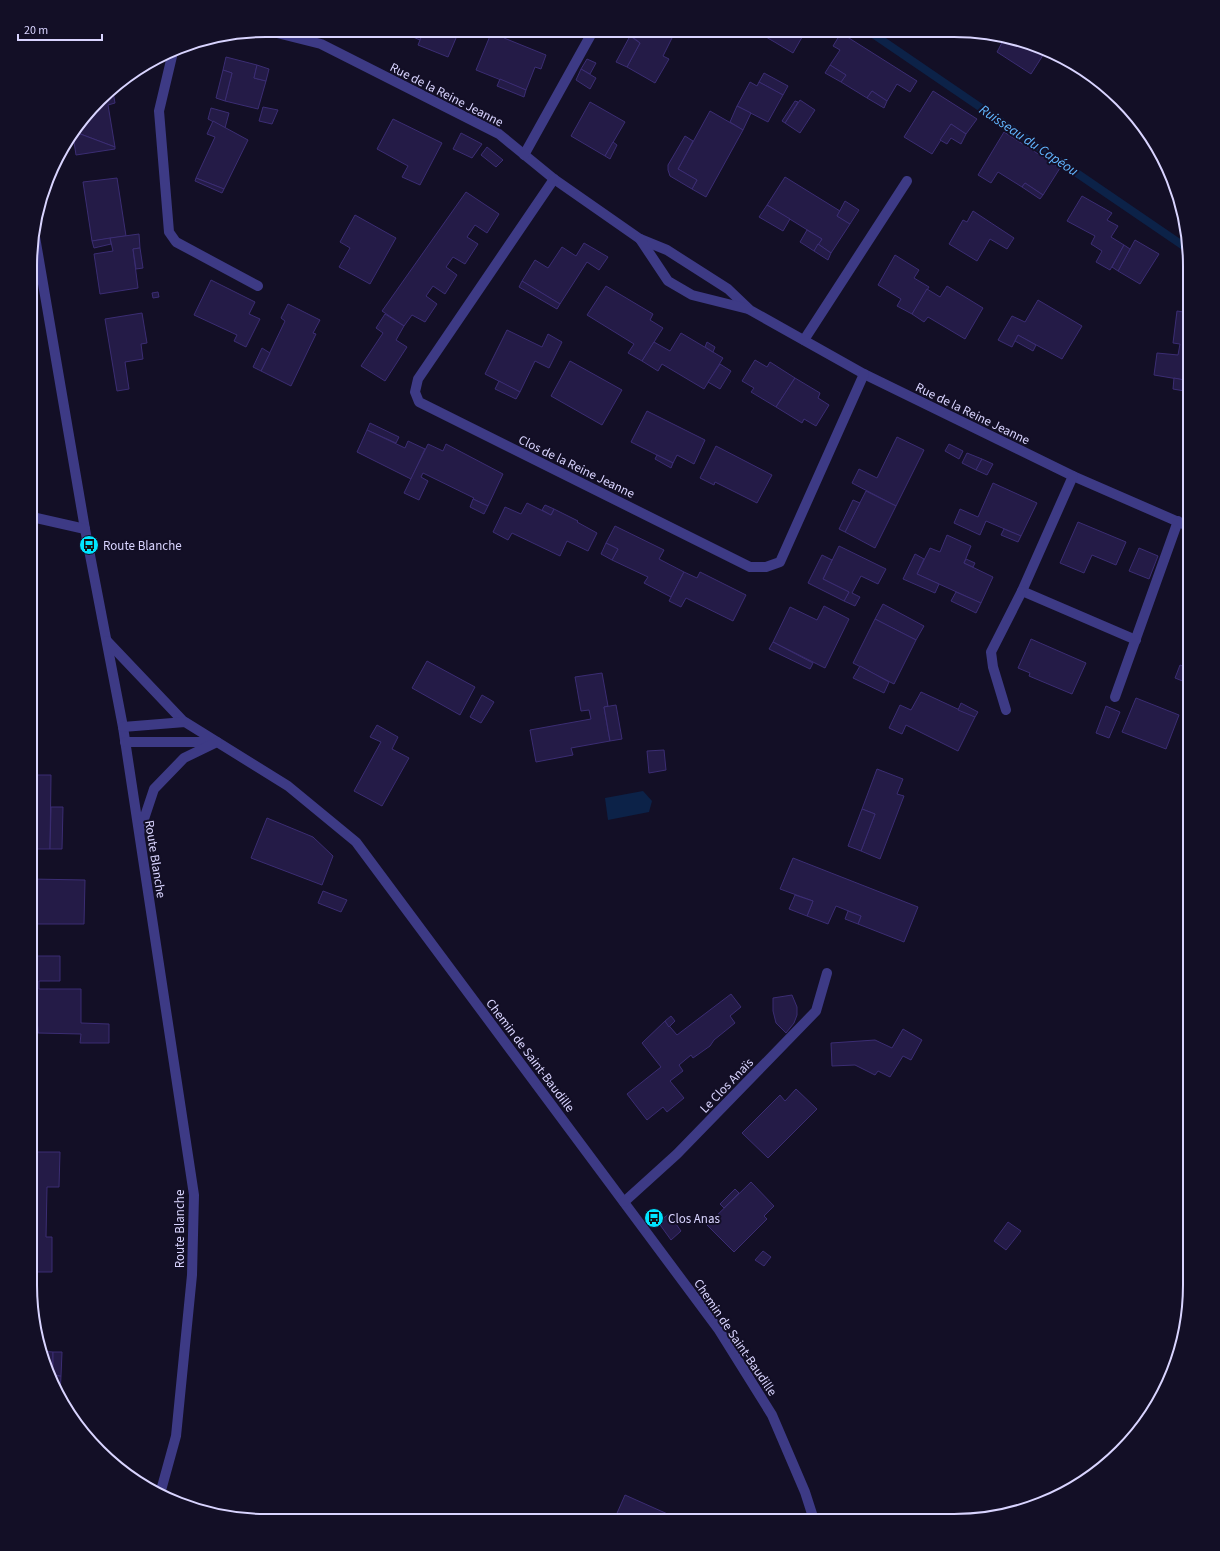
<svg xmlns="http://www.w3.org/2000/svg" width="1220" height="1551" font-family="'Source Sans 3',sans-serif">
<rect width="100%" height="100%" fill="#130f26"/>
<polygon fill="#0c2248" points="643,791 652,801 649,812 608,820 605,798"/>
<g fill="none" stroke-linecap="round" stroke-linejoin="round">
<polyline stroke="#0c2248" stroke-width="8" points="870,32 1188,249"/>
</g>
<g fill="#241b47" stroke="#3b2d73">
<polygon points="408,30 424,30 420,40 406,34"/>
<polygon points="424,30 459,31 448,57 418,45"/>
<polygon points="492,31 507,32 504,38 546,55 541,69 535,67 526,90 476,70"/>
<polygon points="638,31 675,32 663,56 669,59 655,83 627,67 640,43 634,38"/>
<polygon points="756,31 805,32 793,53"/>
<polygon points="962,32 974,32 971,37"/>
<polygon points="841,33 917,81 910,92 897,84 887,101 872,91 867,98 841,82 846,75 830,65 840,50 833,46"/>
<polygon points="630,36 640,43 627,67 616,62"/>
<polygon points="1005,37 1047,49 1031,74 997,52"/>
<polygon points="226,57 257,65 254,78 266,81 258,109 225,101 232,73 223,70"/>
<polygon points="587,59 596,63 590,74 581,69"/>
<polygon points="257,65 269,69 266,81 254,78"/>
<polygon points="830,65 846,75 841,82 825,73"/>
<polygon points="581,69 596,78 590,89 576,80"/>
<polygon points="223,70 232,73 225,101 216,98"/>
<polygon points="764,73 788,86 783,95 759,82"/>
<polygon points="500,79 526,90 524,97 497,86"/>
<polygon points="750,82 757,86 759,82 783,95 768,122 737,106"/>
<polygon points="872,91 887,101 884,108 867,98"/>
<polygon points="933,91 977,119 966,134 951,124 932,154 904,137"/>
<polygon points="113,92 115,103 108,105 115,147 75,132 107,93"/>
<polygon points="800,100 815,110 800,133 785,123"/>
<polygon points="795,101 798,102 785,123 782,121"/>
<polygon points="590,102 625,122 605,156 571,136"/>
<polygon points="737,106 751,113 743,130 730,122"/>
<polygon points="263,107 278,110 272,124 259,121"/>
<polygon points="211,108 229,113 225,128 208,119"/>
<polygon points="710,111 743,130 706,197 692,189 697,180 678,169"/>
<polygon points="393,119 442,143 420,185 402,177 408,166 377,149"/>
<polygon points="213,121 248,140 224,189 196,178 215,137 207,134"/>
<polygon points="951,124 966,134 961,144 951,138 947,144 940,140"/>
<polygon points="75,132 115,147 115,149 76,155 73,135"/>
<polygon points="1004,132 1060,168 1043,195 1025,183 1022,187 998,172 991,183 978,175"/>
<polygon points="461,133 482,144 472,158 453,149"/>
<polygon points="685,136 693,141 678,169 697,180 692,189 670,176 668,170 668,165"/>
<polygon points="613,142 617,145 610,159 605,156"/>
<polygon points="487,147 503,160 496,167 481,155"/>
<polygon points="785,177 840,211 837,216 850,224 831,253 818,244 822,239 767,205"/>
<polygon points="117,178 126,236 92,241 83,182"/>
<polygon points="196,178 224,189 222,193 195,181"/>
<polygon points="1025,183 1043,195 1040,199 1022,187"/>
<polygon points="466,192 499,214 487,233 475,225 467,237 478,244 465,264 453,257 446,267 457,275 445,294 433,286 426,296 437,304 425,322 412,315 404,326 382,311"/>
<polygon points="1082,196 1112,213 1107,220 1118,226 1111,237 1124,245 1110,270 1096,262 1102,251 1091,244 1095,236 1067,221"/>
<polygon points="845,201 859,210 850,224 837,216"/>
<polygon points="767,205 790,219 783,231 759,217"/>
<polygon points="973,211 1014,238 1007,249 990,239 977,261 949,244 963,220 967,222"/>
<polygon points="355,215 396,238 370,284 339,267 350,248 340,242"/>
<polygon points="807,230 822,239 814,251 800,242"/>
<polygon points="139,234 140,248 133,249 138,288 100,294 94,254 113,251 110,238"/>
<polygon points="110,238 111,244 94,248 92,241"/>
<polygon points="1135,240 1159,254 1140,284 1118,271"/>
<polygon points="584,243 608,257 599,270 587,262 560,304 522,281 535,260 548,268 562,247 576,256"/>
<polygon points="818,244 831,253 828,260 814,251"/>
<polygon points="1124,245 1130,249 1118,271 1112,267"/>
<polygon points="140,248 143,268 136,269 133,249"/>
<polygon points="895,255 919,270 914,278 929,287 912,314 897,306 901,299 878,285"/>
<polygon points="211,280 255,302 249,314 260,319 246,347 234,341 237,335 194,315"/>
<polygon points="522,281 560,304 557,309 519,287"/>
<polygon points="606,286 653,314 650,320 663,328 642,361 628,353 634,344 587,315"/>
<polygon points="947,286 983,308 965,339 928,317 924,322 912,314 927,289 940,297"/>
<polygon points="158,292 159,297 153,298 152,293"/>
<polygon points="1038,300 1082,326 1062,359 1018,335 1012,347 998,340 1012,316 1025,322"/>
<polygon points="288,304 320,320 313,333 316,334 291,386 261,371 285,321 281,318"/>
<polygon points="1177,311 1190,313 1190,381 1154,375 1157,353 1178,355 1180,344 1173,343"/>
<polygon points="142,313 147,343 141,344 143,359 125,362 129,389 117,391 105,319"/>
<polygon points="385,314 404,326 396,340 407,347 385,381 361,366 383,333 376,328"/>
<polygon points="507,330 542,347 548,334 562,342 549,368 535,361 520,392 485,374"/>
<polygon points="681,333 723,358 704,389 662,364 658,371 642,361 654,342 670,351"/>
<polygon points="1018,335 1036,345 1033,351 1015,341"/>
<polygon points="707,342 715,347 713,352 705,347"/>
<polygon points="262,348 270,353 261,371 253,367"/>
<polygon points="755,360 767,367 770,362 795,378 776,407 751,392 754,388 742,381"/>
<polygon points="570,361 622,390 602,425 551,396"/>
<polygon points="720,364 731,371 720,389 708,382"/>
<polygon points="795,378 820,393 818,398 829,405 816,426 804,419 802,423 776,407"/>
<polygon points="1174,378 1190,381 1190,392 1173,389"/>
<polygon points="499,381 520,392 516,399 495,389"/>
<polygon points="647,411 705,440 694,464 677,455 673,463 631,442"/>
<polygon points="370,423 399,437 396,443 367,430"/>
<polygon points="367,430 405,448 408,441 425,449 411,479 357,452"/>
<polygon points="897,437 924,450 896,506 852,483 859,469 877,478"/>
<polygon points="428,444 443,451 446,444 503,474 488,506 473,499 474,498 423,473 421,477 428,481 419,500 404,493"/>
<polygon points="949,444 963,451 959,459 945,451"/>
<polygon points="716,446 772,475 757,503 715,482 714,485 700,478"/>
<polygon points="967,453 982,459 976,470 962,463"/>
<polygon points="657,455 673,463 671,468 655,459"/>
<polygon points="982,459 993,464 987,475 976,470"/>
<polygon points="993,483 1037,503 1021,536 986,521 980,535 954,523 960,509 978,517"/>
<polygon points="866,491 896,506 875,548 845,532"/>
<polygon points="473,499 488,506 484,514 470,507"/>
<polygon points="853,500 860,503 845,532 839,529"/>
<polygon points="527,503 551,515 554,509 578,521 577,522 597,533 588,551 567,541 560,556 512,533 508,540 493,532 505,507 521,514"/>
<polygon points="545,505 554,509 551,515 542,510"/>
<polygon points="1078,522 1126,542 1116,565 1092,555 1084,573 1060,563"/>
<polygon points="615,526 664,550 659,559 684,572 671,597 644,583 648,577 612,560 618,549 606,543"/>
<polygon points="1004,529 1021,536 1018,542 1001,535"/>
<polygon points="947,535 971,546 964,563 993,577 981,603 917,574 930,548 940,552"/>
<polygon points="606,543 618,549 612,560 601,554"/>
<polygon points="839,546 886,569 878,584 861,576 852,593 860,597 855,606 844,601 849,592 823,579"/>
<polygon points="1139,548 1158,556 1149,579 1129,571"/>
<polygon points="915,554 924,559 917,574 939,584 935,593 903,579"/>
<polygon points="822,555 832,560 823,579 849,592 844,601 808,583"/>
<polygon points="966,559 975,563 973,567 964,563"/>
<polygon points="684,572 697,578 700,572 746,595 733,621 686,598 681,607 669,601"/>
<polygon points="956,592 981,603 976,613 951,601"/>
<polygon points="883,604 924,626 916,640 875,619"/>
<polygon points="824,606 849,619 825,668 773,642 790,607 817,620"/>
<polygon points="875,619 916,640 894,684 853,663"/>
<polygon points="1031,639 1086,663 1072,694 1029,676 1030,673 1018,668"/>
<polygon points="773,642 813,663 810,669 769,649"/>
<polygon points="427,661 475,687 460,715 412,688"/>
<polygon points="1180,665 1190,669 1190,684 1175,678"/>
<polygon points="860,666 889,682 884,693 853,678"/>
<polygon points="602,673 608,706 604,707 610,741 571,748 573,755 536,762 530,730 591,719 589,710 581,711 575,677"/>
<polygon points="921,692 975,717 958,751 906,725 902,734 889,728 900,705 911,710"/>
<polygon points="482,695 494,702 481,723 470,717"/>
<polygon points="1136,698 1179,715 1166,749 1122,732"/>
<polygon points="961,703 978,712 975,717 958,710"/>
<polygon points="616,705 622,739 610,741 604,707"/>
<polygon points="1106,706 1120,712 1109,738 1096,733"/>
<polygon points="377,725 398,737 392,749 409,758 382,806 354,791 381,742 370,737"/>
<polygon points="664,750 666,770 649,773 647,751"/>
<polygon points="877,769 903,779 897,794 904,796 880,859 861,851 875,814 862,809"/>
<polygon points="31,775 51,775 50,849 31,849"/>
<polygon points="51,807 63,807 62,849 50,849"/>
<polygon points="862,809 875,814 861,851 848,846"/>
<polygon points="267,818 313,837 333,856 322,885 251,858"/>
<polygon points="793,858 918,907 904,942 858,924 861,916 836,906 828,924 807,916 813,901 780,889"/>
<polygon points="31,879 85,880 84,924 31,924"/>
<polygon points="323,891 347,900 341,912 318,903"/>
<polygon points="795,895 813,901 807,916 789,909"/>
<polygon points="848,911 861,916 858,924 845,919"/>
<polygon points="31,956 60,956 60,981 39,981 39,989 81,989 81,1023 109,1024 109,1043 80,1043 81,1034 38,1033 37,1016 31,1016"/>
<polygon points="731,994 741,1007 730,1016 735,1023 714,1040 710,1046 693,1058 691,1055 679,1065 683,1071 670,1081 684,1098 667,1112 663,1107 647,1120 627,1094 661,1067 642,1043 665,1021 677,1035"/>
<polygon points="792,995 797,1007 797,1015 794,1023 786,1033 776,1023 773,1011 773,998"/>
<polygon points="31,1016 37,1016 38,1033 30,1033"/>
<polygon points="671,1016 675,1021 669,1027 665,1021"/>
<polygon points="903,1029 922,1040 911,1060 903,1056 890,1077 878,1071 875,1075 855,1065 832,1066 831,1043 875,1040 892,1048"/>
<polygon points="796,1089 817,1109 768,1158 742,1133 780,1095 785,1101"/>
<polygon points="33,1152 60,1152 59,1187 47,1187 46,1237 52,1237 52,1272 30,1272 30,1186 33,1186"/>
<polygon points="751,1182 774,1206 764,1216 767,1219 734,1252 707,1225"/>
<polygon points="735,1189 739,1193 724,1208 720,1204"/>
<polygon points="669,1214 681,1231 671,1240 658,1222"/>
<polygon points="1008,1222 1021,1231 1006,1250 994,1241"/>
<polygon points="763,1251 771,1257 764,1266 755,1260"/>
<polygon points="40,1351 53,1352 53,1375 61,1376 60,1394 58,1394"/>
<polygon points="53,1352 62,1352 61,1376 53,1375"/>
<polygon points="625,1495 681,1520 614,1520"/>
</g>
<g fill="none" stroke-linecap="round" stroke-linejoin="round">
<g stroke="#3d3a85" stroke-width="10">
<polyline points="265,30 321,44 499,134 554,179 640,239 667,250 728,289 750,310 864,374 1073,476 1190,527"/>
<polyline points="173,52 159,111 169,232 176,242 258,286"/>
<polyline points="524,155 593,31"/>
<polyline points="554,179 418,379 415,392 419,402 750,567 766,567 780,562 864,374"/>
<polyline points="34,231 85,529 123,727 194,1195 192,1275 176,1436 160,1494"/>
<polyline points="640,239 668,281 692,295 748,309"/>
<polyline points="804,340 907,181"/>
<polyline points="1073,476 1022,591 1136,640"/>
<polyline points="32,517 85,529"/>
<polyline points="107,641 184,722"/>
<polyline points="1115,697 1178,521"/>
<polyline points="1006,710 993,667 991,652 1022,591"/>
<polyline points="123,727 185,722 288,786 356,842 719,1330 772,1415 805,1492 814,1520"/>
<polyline points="125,742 213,742"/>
<polyline points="140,831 154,789 184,758 217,742"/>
<polyline points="624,1202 677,1154 816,1011 827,973"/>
</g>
</g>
<defs>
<g id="bus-disc" transform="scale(1)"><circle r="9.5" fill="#00e5ff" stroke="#130f26"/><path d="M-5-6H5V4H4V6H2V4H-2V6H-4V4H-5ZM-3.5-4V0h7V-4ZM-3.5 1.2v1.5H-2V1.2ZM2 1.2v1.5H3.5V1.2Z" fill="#111"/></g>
</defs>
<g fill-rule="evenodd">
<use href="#bus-disc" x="89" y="545"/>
<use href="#bus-disc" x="654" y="1218"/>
</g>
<g text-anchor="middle" stroke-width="4" stroke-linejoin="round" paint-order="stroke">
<g font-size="13" fill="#d9d4ff" stroke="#130f26">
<text transform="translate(447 94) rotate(27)" y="5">Rue de la Reine Jeanne</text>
<text transform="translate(973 413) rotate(26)" y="5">Rue de la Reine Jeanne</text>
<text transform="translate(577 466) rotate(26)" y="5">Clos de la Reine Jeanne</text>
<text transform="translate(156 859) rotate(81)" y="5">Route Blanche</text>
<text transform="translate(531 1055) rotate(53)" y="5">Chemin de Saint-Baudille</text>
<text transform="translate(726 1085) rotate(-46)" y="5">Le Clos Anaïs</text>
<text transform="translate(179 1229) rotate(-90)" y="5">Route Blanche</text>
<text transform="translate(736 1337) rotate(56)" y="5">Chemin de Saint-Baudille</text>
</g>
<g font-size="13" fill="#d9d4ff" stroke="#130f26" text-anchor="start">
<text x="103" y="550">Route Blanche</text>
<text x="668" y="1223">Clos Anas</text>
</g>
<g font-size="14" font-style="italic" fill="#62b6ff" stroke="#130f26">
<text transform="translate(1029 140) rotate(34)" y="5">Ruisseau du Capéou</text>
</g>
</g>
<path d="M0 0H1220V1551H0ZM266 37H954A229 229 0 0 1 1183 266V1285A229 229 0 0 1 954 1514H266A229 229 0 0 1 37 1285V266A229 229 0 0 1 266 37Z" fill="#130f26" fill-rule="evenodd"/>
<path fill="none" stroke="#d9d4ff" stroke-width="2" d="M266 37H954A229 229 0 0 1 1183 266V1285A229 229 0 0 1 954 1514H266A229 229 0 0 1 37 1285V266A229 229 0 0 1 266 37Z"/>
<path d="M18 34v6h84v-6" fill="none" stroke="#d9d4ff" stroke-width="2"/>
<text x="24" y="34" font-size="12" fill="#d9d4ff" stroke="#130f26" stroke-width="3" paint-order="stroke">20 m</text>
</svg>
